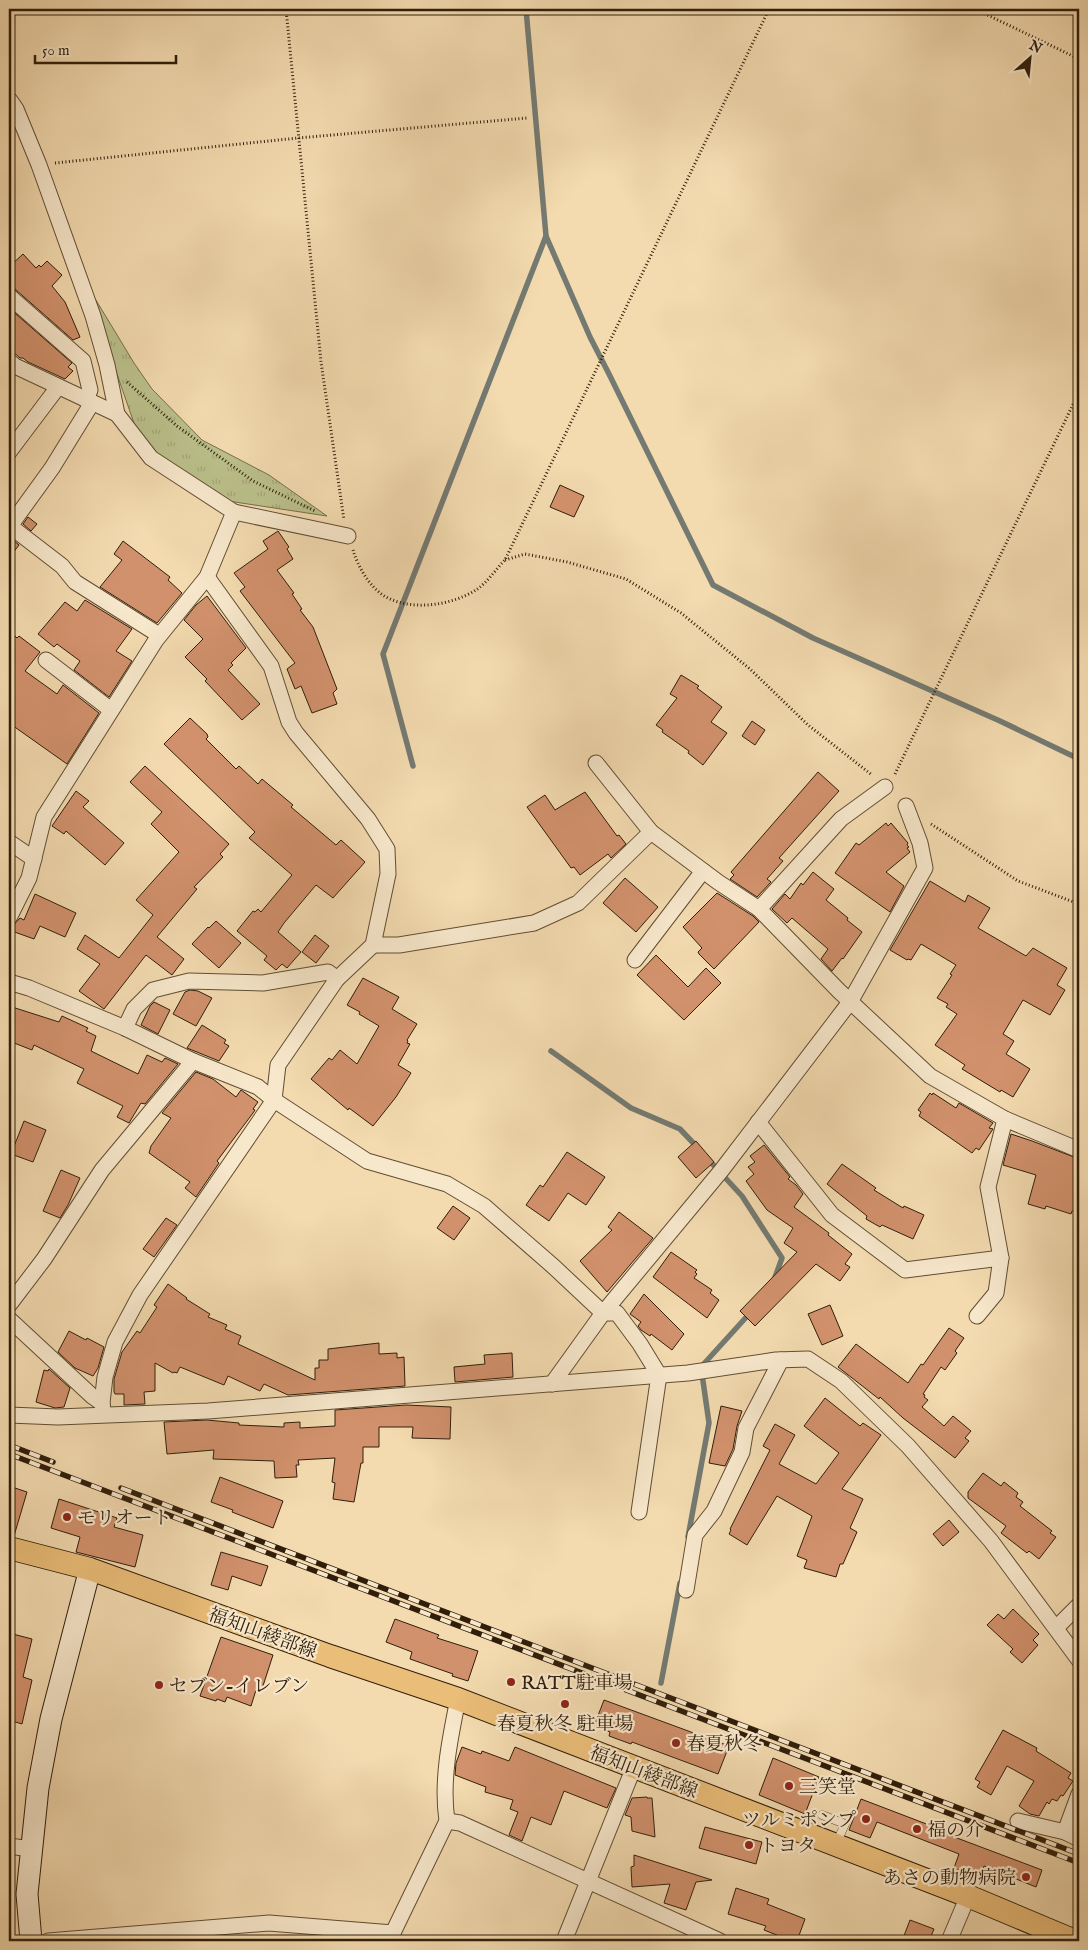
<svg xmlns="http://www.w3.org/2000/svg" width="1088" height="1950" font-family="'IM FELL English','Noto Serif JP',serif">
<defs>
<pattern id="grass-tufts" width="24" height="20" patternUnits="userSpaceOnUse" patternTransform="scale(1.25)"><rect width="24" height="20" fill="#bbc08b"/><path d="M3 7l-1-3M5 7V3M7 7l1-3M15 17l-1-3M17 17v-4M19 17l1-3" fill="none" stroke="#a1a577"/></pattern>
</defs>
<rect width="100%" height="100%" fill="#f3daaf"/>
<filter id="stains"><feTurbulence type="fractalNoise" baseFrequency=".004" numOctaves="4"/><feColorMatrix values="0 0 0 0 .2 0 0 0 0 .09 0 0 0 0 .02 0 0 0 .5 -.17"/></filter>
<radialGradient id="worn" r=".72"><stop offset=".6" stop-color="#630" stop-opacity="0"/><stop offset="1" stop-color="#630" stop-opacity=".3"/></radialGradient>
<polygon fill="url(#grass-tufts)" stroke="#766f4b" points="85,282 134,363 152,389 202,440 269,475 327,516 228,501 174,468 149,446 135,426"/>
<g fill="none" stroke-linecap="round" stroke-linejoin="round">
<g stroke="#747a72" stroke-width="5.5">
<polyline points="526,9 546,236 590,337 609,374 713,585 813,638 1000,721 1079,759"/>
<polyline points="413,766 383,654 546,236"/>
<polyline points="551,1051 631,1108 680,1129 698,1148"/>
<polyline points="707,1158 742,1196 782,1258 774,1280"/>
<polyline points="688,1537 709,1423 701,1367 750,1313"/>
<polyline points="661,1683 680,1583"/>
</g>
</g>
<g fill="#d1916c" stroke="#301e0b">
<polygon points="23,254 36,268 39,265 41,267 47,261 62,275 52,286 65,302 80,337 73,340 15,289 9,287 9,267"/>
<polygon points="9,308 72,363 68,367 73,371 65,379 28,362 23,358 20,358 9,348"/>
<polygon points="560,485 584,496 574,517 550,507"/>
<polygon points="28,517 37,524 31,531 23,524"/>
<polygon points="278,531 289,547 287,549 293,559 277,570 294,593 292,594 302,609 300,610 313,627 337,689 333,693 337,704 312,713 301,686 295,689 287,669 295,663 240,591 245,587 234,573 268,549 263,541"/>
<polygon points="9,537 19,545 9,558"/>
<polygon points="123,541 170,577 168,580 182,593 157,623 100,587 122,560 114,554"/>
<polygon points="207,596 246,648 231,663 233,665 228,670 260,704 242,720 205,681 207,679 185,657 203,639 184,620 196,605"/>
<polygon points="85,600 132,629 116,651 132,661 109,697 74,670 80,661 57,644 54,647 38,634 65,602 77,611"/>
<polygon points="9,630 17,638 19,636 40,652 25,671 57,694 63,685 99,713 67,764 9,723"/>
<polygon points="681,675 699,686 697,688 722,707 711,722 727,733 703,765 688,753 689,751 662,732 663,730 656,725 677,698 670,694"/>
<polygon points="190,718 207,734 208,737 206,739 236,769 239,766 258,784 262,779 293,805 291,807 336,845 341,840 365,862 333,898 316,885 284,923 278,932 301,952 287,968 282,964 276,970 264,960 267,956 237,931 253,911 255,912 258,909 261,912 292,875 249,838 255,832 164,744"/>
<polygon points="752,721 765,730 755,745 742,736"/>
<polygon points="145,766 229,844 220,854 223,857 194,887 197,889 157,937 184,959 172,975 146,955 104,1009 79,991 100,964 77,949 85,935 119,958 153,915 136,900 179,852 151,824 162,812 130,782"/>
<polygon points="818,772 839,791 779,858 783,861 767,879 771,882 757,897 730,879 734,875 731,872"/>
<polygon points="76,791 89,801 83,807 124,843 105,865 66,831 64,834 52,826"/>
<polygon points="585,792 617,836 619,835 626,844 611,858 608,854 580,875 574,867 571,868 527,807 545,795 555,810"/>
<polygon points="886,823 888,826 891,823 908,843 907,845 909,847 907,848 910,852 886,872 904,886 890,912 835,873 856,843 859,845"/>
<polygon points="813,872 834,889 826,900 848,918 847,920 862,932 843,959 842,958 832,971 821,959 828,949 792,918 787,923 772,909 785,894 790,899 801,883 803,885"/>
<polygon points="625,878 658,907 636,932 603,903"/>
<polygon points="930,881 965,902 968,895 990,908 978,928 1026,956 1033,948 1067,968 1057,985 1065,990 1050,1015 1023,1000 1003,1034 1014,1041 1006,1054 1030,1069 1013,1097 1001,1090 1000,1092 962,1069 965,1065 935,1045 957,1014 946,1007 948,1004 937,998 952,975 950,974 956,965 921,944 911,960 908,959 907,960 890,950"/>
<polygon points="717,893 753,916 759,922 714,969 699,954 698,952 702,948 683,927"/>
<polygon points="35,894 76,913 65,937 40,926 34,939 9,930 20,918 24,920"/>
<polygon points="216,921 241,943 219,968 192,944 208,927 209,928"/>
<polygon points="315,935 329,946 316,963 302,952"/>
<polygon points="656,955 688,987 706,968 721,983 684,1020 637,975"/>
<polygon points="363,978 399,997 392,1009 417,1024 407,1040 408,1041 407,1043 410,1044 398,1065 411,1073 396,1097 373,1126 349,1108 348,1110 311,1079 329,1058 332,1060 340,1050 357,1064 379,1026 359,1014 360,1012 347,1005"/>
<polygon points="190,990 198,991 212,998 196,1026 173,1014 185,992"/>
<polygon points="154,1002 170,1010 158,1034 141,1025 150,1006"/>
<polygon points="9,1006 59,1022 62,1016 88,1028 86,1031 96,1036 91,1051 138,1074 147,1055 162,1062 165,1058 178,1064 145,1104 141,1103 129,1123 117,1117 123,1106 77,1083 84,1069 34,1045 32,1050 9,1041"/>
<polygon points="202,1025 226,1040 224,1043 229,1046 219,1061 187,1048"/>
<polygon points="196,1072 213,1079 236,1097 241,1090 258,1102 253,1109 255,1110 253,1113 217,1161 219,1163 196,1197 185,1188 190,1182 149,1153 151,1146 171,1118 162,1113"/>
<polygon points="930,1093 932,1095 933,1093 956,1108 959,1103 993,1123 989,1128 993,1129 979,1150 976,1148 972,1153 919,1116 921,1112 918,1110"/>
<polygon points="24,1121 46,1130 33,1162 11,1154"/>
<polygon points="1011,1134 1032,1141 1079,1159 1079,1213 1072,1211 1071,1214 1046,1206 1045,1209 1028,1204 1036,1175 1003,1165"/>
<polygon points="696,1141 714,1162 696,1178 678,1157"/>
<polygon points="764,1145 790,1177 788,1179 796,1185 803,1194 794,1207 829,1233 828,1235 852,1254 845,1264 850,1267 840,1281 816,1264 755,1326 740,1311 797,1252 784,1243 793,1228 767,1210 746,1181 754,1174 748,1167 755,1162 750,1156"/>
<polygon points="567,1152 605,1177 586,1205 568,1193 549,1221 526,1205 540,1185 543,1187"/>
<polygon points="842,1164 876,1188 874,1190 903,1208 904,1206 924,1215 913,1239 882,1225 880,1227 866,1219 867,1216 827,1184"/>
<polygon points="61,1170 80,1178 68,1205 60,1218 43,1211"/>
<polygon points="453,1206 470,1218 454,1240 437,1228"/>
<polygon points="619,1212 653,1238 607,1292 580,1261 612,1230 608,1227"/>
<polygon points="166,1218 177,1225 154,1257 143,1249"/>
<polygon points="671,1252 697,1270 695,1272 697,1274 694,1278 712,1290 710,1293 719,1300 707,1318 653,1277"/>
<polygon points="168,1284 187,1298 186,1299 210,1314 208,1317 227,1325 225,1329 241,1336 238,1344 315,1380 315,1368 319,1368 319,1360 328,1360 328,1349 379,1343 379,1354 397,1353 397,1358 404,1357 405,1386 288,1395 264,1384 260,1391 228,1376 224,1385 180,1367 177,1373 174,1372 173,1373 155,1363 155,1391 144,1392 145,1404 124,1405 124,1394 115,1394 114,1392 114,1379 122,1352 137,1331 140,1333 157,1307 154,1305"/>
<polygon points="644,1294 684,1334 672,1350 651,1334 650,1336 641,1330 638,1326 641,1322 630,1314"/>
<polygon points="830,1305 843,1336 822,1345 808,1314"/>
<polygon points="949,1328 964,1338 955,1351 957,1353 945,1370 941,1367 923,1394 925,1395 924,1397 928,1400 922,1407 944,1426 953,1416 971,1431 965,1438 969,1441 955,1458 903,1418 880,1397 879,1399 838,1367 856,1344 908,1383 921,1364 923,1365"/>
<polygon points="69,1331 86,1340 87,1338 104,1347 98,1368 93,1376 75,1368 58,1352"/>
<polygon points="512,1353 513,1377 455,1382 454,1367 485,1364 484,1355"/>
<polygon points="49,1369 70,1388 64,1407 55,1408 36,1402 44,1370 48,1371"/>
<polygon points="825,1398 860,1426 863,1423 881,1435 842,1489 863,1499 850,1528 857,1532 843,1564 840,1564 836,1577 804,1568 807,1560 797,1556 812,1516 777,1496 747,1545 729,1534 731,1530 730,1529 770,1450 763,1446 775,1424 795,1435 779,1464 816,1484 839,1453 804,1426"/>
<polygon points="406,1405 451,1407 450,1439 412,1438 413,1427 379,1427 379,1447 363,1447 363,1463 361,1463 354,1502 333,1499 335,1483 332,1482 335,1458 298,1460 299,1465 296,1465 297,1477 275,1478 274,1461 213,1459 214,1450 167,1454 164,1422 207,1420 239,1423 239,1425 284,1427 284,1423 300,1422 300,1428 335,1426 335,1410"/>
<polygon points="721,1406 742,1411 737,1426 733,1449 725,1466 709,1463"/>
<polygon points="983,1473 1001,1486 1004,1482 1018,1493 1016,1497 1023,1502 1020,1506 1052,1531 1050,1533 1056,1537 1039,1559 1029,1551 1027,1553 1001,1533 1006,1526 968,1498 968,1492"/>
<polygon points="220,1477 283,1501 273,1528 232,1512 233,1510 211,1502"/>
<polygon points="9,1486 27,1492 14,1536 9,1535"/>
<polygon points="59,1499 117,1518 114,1527 143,1535 135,1567 76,1552 80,1537 51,1528"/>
<polygon points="949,1520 959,1532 943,1546 933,1534"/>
<polygon points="221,1552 268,1566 261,1586 232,1576 228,1590 211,1585"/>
<polygon points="1013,1609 1039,1634 1033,1640 1038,1645 1022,1663 1010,1652 1013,1649 987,1625 998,1614 1004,1619"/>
<polygon points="395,1619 439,1635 437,1638 478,1651 468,1681 452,1676 453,1674 410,1659 412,1652 386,1642"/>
<polygon points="9,1633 32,1639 23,1677 32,1680 22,1724 9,1720"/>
<polygon points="221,1637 273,1655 261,1692 256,1690 251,1706 227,1697 225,1702 217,1699 216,1701 200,1696"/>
<polygon points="604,1700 729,1746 718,1774 632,1742 631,1744 609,1736 610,1732 594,1726"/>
<polygon points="1003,1730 1037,1748 1036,1751 1071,1773 1068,1778 1073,1781 1063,1796 1061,1795 1057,1801 1052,1799 1049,1804 1047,1802 1039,1816 1030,1814 1019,1806 1034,1781 1007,1766 991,1795 977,1787 980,1782 975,1779"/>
<polygon points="462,1747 481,1754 482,1751 509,1761 515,1747 616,1788 607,1808 564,1791 551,1825 531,1817 522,1841 509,1835 518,1812 510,1809 513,1800 485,1792 486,1787 455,1775 456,1763"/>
<polygon points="773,1758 819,1777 805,1814 759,1795"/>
<polygon points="647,1797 647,1798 652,1798 655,1837 632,1831 631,1817 625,1815 632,1798"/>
<polygon points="861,1799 950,1833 949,1835 1042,1870 1036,1887 984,1866 980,1878 954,1868 959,1854 877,1822 870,1838 849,1830"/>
<polygon points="705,1827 762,1842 756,1864 699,1848"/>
<polygon points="634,1855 712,1880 696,1882 686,1910 664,1903 670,1884 632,1887 631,1867 634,1866"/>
<polygon points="736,1888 769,1899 767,1904 805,1919 797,1941 792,1941 764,1930 766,1926 728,1914"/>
<polygon points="910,1920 934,1929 929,1941 902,1941"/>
</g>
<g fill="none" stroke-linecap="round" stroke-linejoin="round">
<g stroke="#614d34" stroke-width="9">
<polyline id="lane" points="822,1815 845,1824 836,1844"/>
</g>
<g stroke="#614d34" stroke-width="17">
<g id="street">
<polyline points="9,99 16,109 39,165 93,316 107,365 117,414 151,458 234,512 207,577 156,640 44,817 29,878 9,918"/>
<polyline points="9,296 83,361 90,390 86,400"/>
<polyline points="9,361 15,366 117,414"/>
<polyline points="9,452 58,387"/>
<polyline points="234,512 348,536"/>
<polyline points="9,525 10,526 52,468 92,403"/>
<polyline points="10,526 62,566 75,582 159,635"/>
<polyline points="46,660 111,710"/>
<polyline points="596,763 651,832"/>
<polyline points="9,842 34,859"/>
<polyline points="759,909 841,819 885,787"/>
<polyline points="373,945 399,945 534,923 578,903 651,832 718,882 759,909 839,991 930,1076 1005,1119 1079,1150"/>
<polyline points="635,960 703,871"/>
<polyline points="9,982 29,988 125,1028 193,1061 258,1087 274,1100 367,1161 447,1184 484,1206 554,1267 603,1313 617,1313 640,1344 659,1375 639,1512"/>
<polyline points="125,1028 134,1009 153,990 189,981 263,983 328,972 337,979"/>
<polyline points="758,1122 832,1215 905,1270 1001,1258 988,1187 1005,1119"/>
<polyline points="9,1305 44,1259 102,1170 193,1061"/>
<polyline points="977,1316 996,1293 1001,1258"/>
<polyline points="9,1319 92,1396 102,1403 103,1410"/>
<polyline points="552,1384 603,1313 721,1171 850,1002 925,868 920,843 906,806"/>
<polyline points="102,1403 105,1377 115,1342 140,1295 274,1100 278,1065 337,979 373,945 388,874 387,849 368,819 296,733 289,722 271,666 207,577"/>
<polyline points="9,1415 58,1417 208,1411 688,1373 776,1360 808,1359 841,1381 908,1446 991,1541 1079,1660"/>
<polyline points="686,1590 695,1535 714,1511 742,1452 746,1428 781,1360"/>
<polyline points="1056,1628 1079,1605"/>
<polyline points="447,1821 460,1823 720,1941"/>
<polyline points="1018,1821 1065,1832 1079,1839"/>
<polyline points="1065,1832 1079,1794"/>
<polyline points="9,1846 31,1849"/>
<polyline points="48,1941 269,1923 393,1933"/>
<path d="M 389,1941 L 447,1821 C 441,1781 450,1738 458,1699"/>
<polyline points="564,1941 634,1767"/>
<polyline points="949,1941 968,1896"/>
</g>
</g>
<g stroke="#301e0b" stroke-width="23">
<polyline id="secondary" points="31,1941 27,1894 38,1788 51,1719 90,1569"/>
</g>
<g stroke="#301e0b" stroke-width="24">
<polyline id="primary" points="9,1548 90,1569 330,1656 458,1699 968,1896 1075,1941"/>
</g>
<g stroke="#301e0b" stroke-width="3" stroke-dasharray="1 2.5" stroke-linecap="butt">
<polyline points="286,9 321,362 344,520"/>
<polyline points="975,9 1079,59"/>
<polyline points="55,163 298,138 527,118"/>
<polyline points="127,382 177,426 253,481 315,511"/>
<path d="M 353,550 C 358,567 371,590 388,598 C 414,611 452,605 476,590 C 487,583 496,569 505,560 L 769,9"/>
<polyline points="505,560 525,554 567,562 626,579 681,613 750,669 808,725 872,775"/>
<polyline points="895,774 1079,392"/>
<polyline points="931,824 1018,881 1079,904"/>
</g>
<use href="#lane" stroke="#f7e7cb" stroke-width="8"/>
<use href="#street" stroke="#f7e7cb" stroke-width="15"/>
<use href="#secondary" stroke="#f7e7cb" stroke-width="21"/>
<use href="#primary" stroke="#eabd78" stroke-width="22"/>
<g stroke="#301e0b" stroke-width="5.5">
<g id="rail">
<polyline points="9,1445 53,1462"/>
<polyline points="9,1454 1079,1863"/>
<polyline points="121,1488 1079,1854"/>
</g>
</g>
<use href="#rail" stroke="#f7e7cb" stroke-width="4" stroke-dasharray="11" stroke-linecap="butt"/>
</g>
<g fill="#8f2418" stroke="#f7e7cb" stroke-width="2">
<circle cx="67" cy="1517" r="5"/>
<circle cx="511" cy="1682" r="5"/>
<circle cx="159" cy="1685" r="5"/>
<circle cx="565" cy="1704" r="5"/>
<circle cx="676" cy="1743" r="5"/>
<circle cx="789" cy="1786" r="5"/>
<circle cx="866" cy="1819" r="5"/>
<circle cx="917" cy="1829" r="5"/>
<circle cx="749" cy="1845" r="5"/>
<circle cx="1026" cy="1877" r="5"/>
</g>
<g text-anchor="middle" stroke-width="4.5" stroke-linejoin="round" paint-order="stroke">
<g font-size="19" fill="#301e0b" stroke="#f7e7cb" text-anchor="start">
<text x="77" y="1524">モリオート</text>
<text x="521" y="1689">RATT駐車場</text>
<text x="169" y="1692">セブン-イレブン</text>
<text x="565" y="1730" text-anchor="middle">春夏秋冬 駐車場</text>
<text x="686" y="1750">春夏秋冬</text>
<text x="799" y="1793">三笑堂</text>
<text x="856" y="1826" text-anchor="end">ツルミポンプ</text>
<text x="927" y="1836">福の介</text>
<text x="759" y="1852">トヨタ</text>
<text x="1016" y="1884" text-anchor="end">あさの動物病院</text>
</g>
<g font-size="19" fill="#301e0b" stroke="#f7e7cb">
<text transform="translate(263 1632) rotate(20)" y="7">福知山綾部線</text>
<text transform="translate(644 1771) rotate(21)" y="7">福知山綾部線</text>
</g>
</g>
<rect width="1088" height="1950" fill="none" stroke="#f3daaf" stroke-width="30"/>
<rect x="10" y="10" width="1068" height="1930" fill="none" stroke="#301e0b" stroke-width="2.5"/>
<rect x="15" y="15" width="1058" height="1920" fill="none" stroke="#301e0b"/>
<g transform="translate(1030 58) rotate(27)" stroke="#f7e7cb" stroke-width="4" paint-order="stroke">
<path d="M0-4L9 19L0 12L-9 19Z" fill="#301e0b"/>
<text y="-8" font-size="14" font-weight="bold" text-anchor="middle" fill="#301e0b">N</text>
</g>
<path d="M35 55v8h141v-8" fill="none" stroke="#301e0b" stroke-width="2.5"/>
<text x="42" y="55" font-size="15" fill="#301e0b" stroke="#f7e7cb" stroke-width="4" paint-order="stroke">50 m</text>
<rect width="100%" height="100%" filter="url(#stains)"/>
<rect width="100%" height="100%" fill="url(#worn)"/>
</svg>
